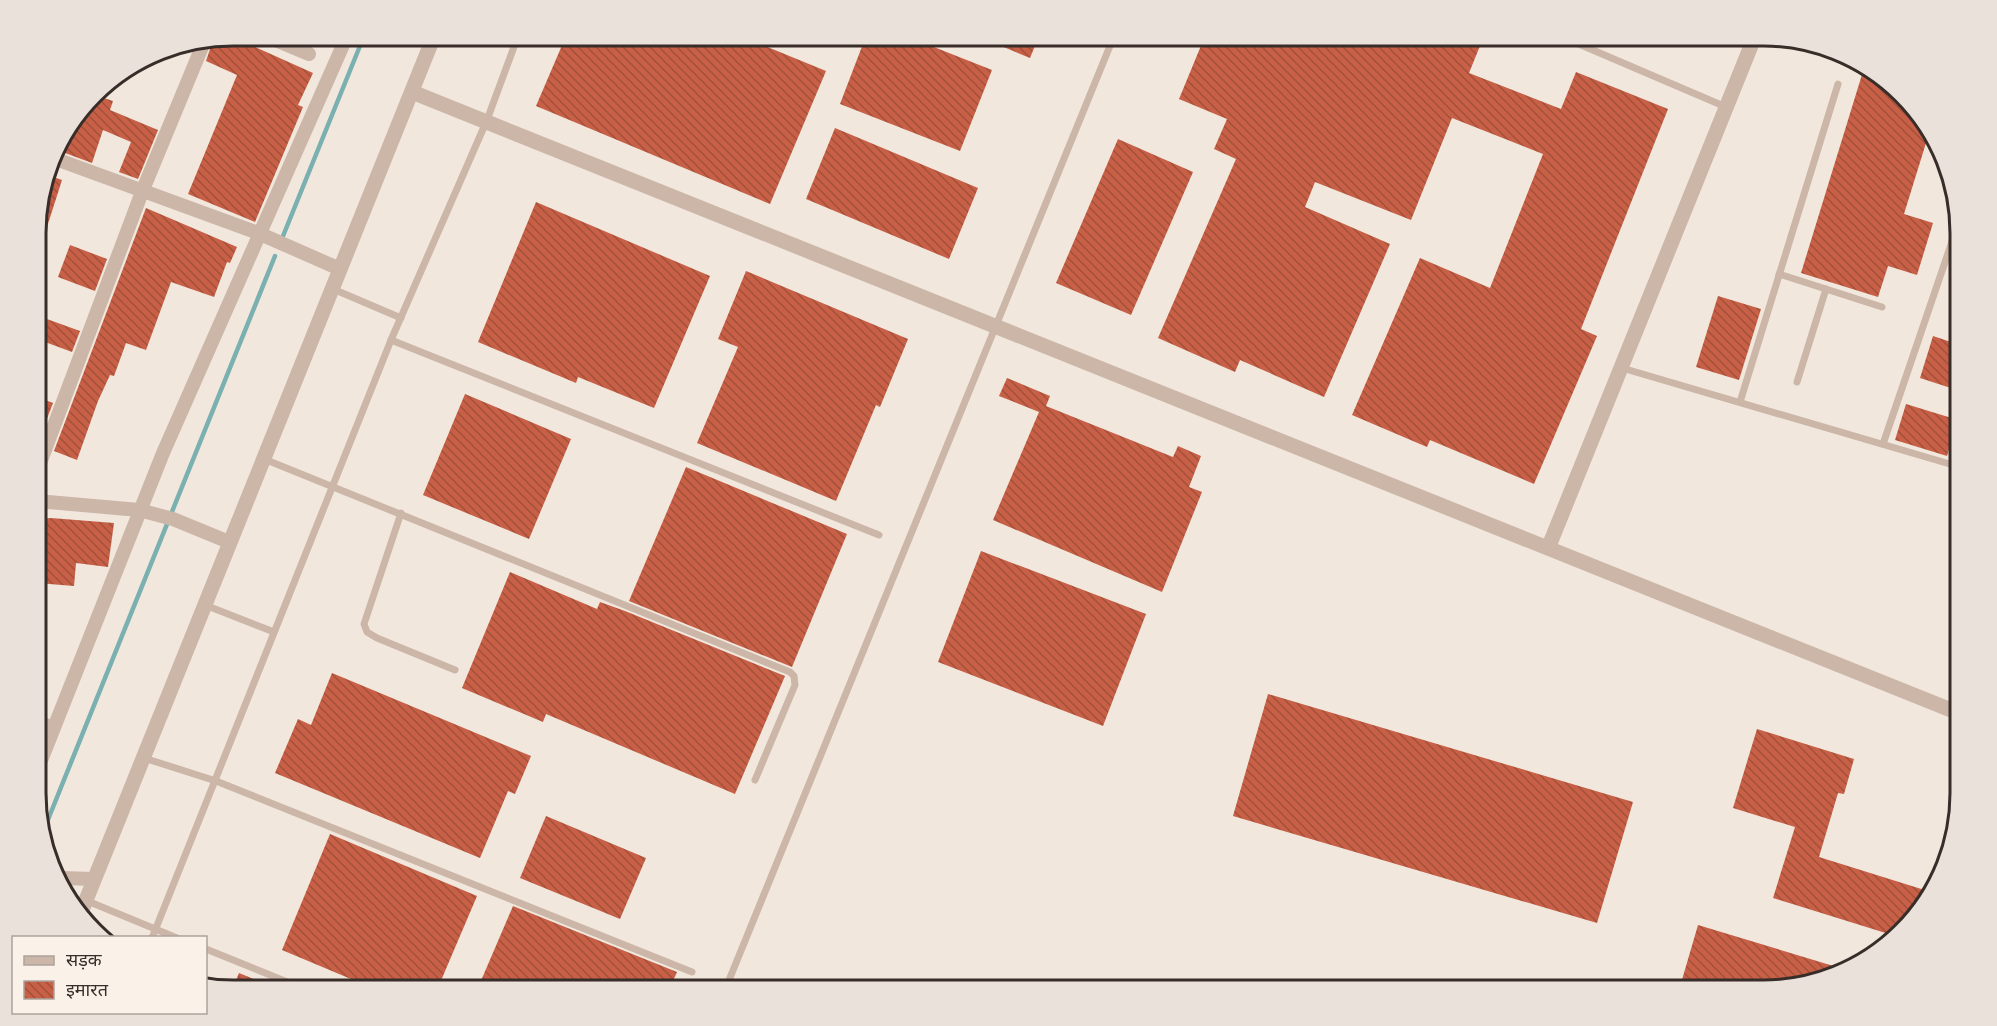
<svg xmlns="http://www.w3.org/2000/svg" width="1997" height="1026" font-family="Figtree,'Noto Sans Devanagari',sans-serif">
<defs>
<pattern id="building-back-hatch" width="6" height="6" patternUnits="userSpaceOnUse" patternTransform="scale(1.5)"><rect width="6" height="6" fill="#c76046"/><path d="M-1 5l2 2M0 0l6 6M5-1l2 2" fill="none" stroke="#a3503a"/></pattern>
</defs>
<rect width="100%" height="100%" fill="#f2e7dd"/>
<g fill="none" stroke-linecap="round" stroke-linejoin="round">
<g stroke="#7bb0b0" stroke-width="4.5">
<polyline points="281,241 364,36"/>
<polyline points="43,832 275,256"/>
</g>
</g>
<g fill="url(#building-back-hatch)">
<polygon points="231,36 313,73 298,105 303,107 255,222 188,194 237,75 206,61 213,40"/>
<polygon points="566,36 741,36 826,71 770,204 536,106"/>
<polygon points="866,36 906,36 992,70 960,151 840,104"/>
<polygon points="977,36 1039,36 1030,58"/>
<polygon points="1205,36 1484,36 1469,73 1561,109 1576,72 1668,109 1581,329 1597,336 1534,484 1430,440 1427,447 1352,415 1420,258 1490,288 1543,154 1452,118 1411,220 1315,182 1305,207 1390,244 1324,397 1240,360 1235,372 1158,338 1236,159 1214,149 1227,119 1179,99"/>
<polygon points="1864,68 1928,123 1930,130 1904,214 1933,223 1917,275 1888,266 1878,297 1801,273"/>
<polygon points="95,95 113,101 110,110 158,130 138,179 119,172 131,142 103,130 92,163 57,150 60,141"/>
<polygon points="835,128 978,188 949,259 806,199"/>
<polygon points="1118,139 1193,172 1131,315 1056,283"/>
<polygon points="48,175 62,180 39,252 37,251 36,220"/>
<polygon points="536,202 710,276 654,408 578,377 576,383 478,342"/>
<polygon points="146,208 237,247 230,263 227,262 214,297 171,282 146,350 126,343 114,376 110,375 98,401 77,460 54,451"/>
<polygon points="70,245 107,259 95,291 58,277"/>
<polygon points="746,271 908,339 880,407 876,405 836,501 697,443 738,347 718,339"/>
<polygon points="1718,296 1761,309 1739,380 1696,367"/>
<polygon points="44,318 80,331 72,352 37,339"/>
<polygon points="1933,336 1960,345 1960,391 1920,378"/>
<polygon points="1007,378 1050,396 1046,406 1173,457 1178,446 1201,456 1189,487 1202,492 1162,592 993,520 1039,412 999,396"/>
<polygon points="465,394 571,439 529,539 423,495"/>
<polygon points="37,397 53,403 43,429 37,427"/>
<polygon points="1906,404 1958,420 1947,456 1895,440"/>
<polygon points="686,467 847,534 792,667 629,601"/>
<polygon points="51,518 114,523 108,567 76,563 74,586 37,583 37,519"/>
<polygon points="981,551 1146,614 1103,726 938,662"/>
<polygon points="510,572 597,609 600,602 625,611 785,676 735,794 546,714 543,722 462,688"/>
<polygon points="332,673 531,756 515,794 508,791 480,858 275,773 298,719 311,725"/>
<polygon points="1268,694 1633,802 1597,923 1233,816"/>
<polygon points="1757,729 1854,759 1844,794 1838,793 1819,857 1931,892 1892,935 1773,898 1795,827 1733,808"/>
<polygon points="546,816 646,858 620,919 520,878"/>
<polygon points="330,834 477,896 437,990 377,990 282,950"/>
<polygon points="513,906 677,972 669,990 477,990"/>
<polygon points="1698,925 1840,968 1776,990 1679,990"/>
<polygon points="239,973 280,990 232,990"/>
</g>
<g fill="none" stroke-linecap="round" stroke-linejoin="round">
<g stroke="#cbb6a8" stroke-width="7">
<polyline points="1560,36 1726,107"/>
<polyline points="1779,274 1882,307"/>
<polyline points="333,289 401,318"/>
<polyline points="391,340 879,535"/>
<polyline points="1622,368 1960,467"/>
<polyline points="1797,382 1826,289"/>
<polyline points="1740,402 1838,84"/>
<polyline points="1883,444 1959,221"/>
<polyline points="264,459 790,672 794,676 795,685 755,780"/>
<polyline points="401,513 364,624 367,632 377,638 455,670"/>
<polyline points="205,605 274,632"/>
<polyline points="144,758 216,781 692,972"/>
<polyline points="85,900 177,938"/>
<polyline points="152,938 391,340 487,120 518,36"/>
<polyline points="206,949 307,990"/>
<polyline points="725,990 1114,36"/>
</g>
<g stroke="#cbb6a8" stroke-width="14">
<polyline points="266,36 309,54"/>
<polyline points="53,158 258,233 340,269"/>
<polyline points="37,471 142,192 204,42"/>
<polyline points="37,501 139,510 173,519 229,542"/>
<polyline points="38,722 53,728"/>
<polyline points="38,768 163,453 347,36"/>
<polyline points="62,878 94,879"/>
</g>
<g stroke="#cbb6a8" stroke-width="15">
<polyline points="412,92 1961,714"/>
<polyline points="1549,546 1755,36"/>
<polyline points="80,915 434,36"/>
</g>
</g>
<path d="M0 0H1997V1026H0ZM233 46H1763A187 187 0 0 1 1950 233V793A187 187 0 0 1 1763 980H233A187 187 0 0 1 46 793V233A187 187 0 0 1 233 46Z" fill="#eae1da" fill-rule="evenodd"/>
<path fill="none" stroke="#382d29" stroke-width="3" d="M233 46H1763A187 187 0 0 1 1950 233V793A187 187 0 0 1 1763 980H233A187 187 0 0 1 46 793V233A187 187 0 0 1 233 46Z"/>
<rect x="12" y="936" width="195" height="78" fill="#faf1e9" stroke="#aca39c" stroke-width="1.5"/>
<rect x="24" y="956" width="30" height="9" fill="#cbb6a8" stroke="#aca39c" stroke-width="1.5"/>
<text x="66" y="966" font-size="18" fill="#382d29">सड़क</text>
<rect x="24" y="981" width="30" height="18" fill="url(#building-back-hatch)" stroke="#aca39c" stroke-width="1.5"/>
<text x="66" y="996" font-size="18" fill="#382d29">इमारत</text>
</svg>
